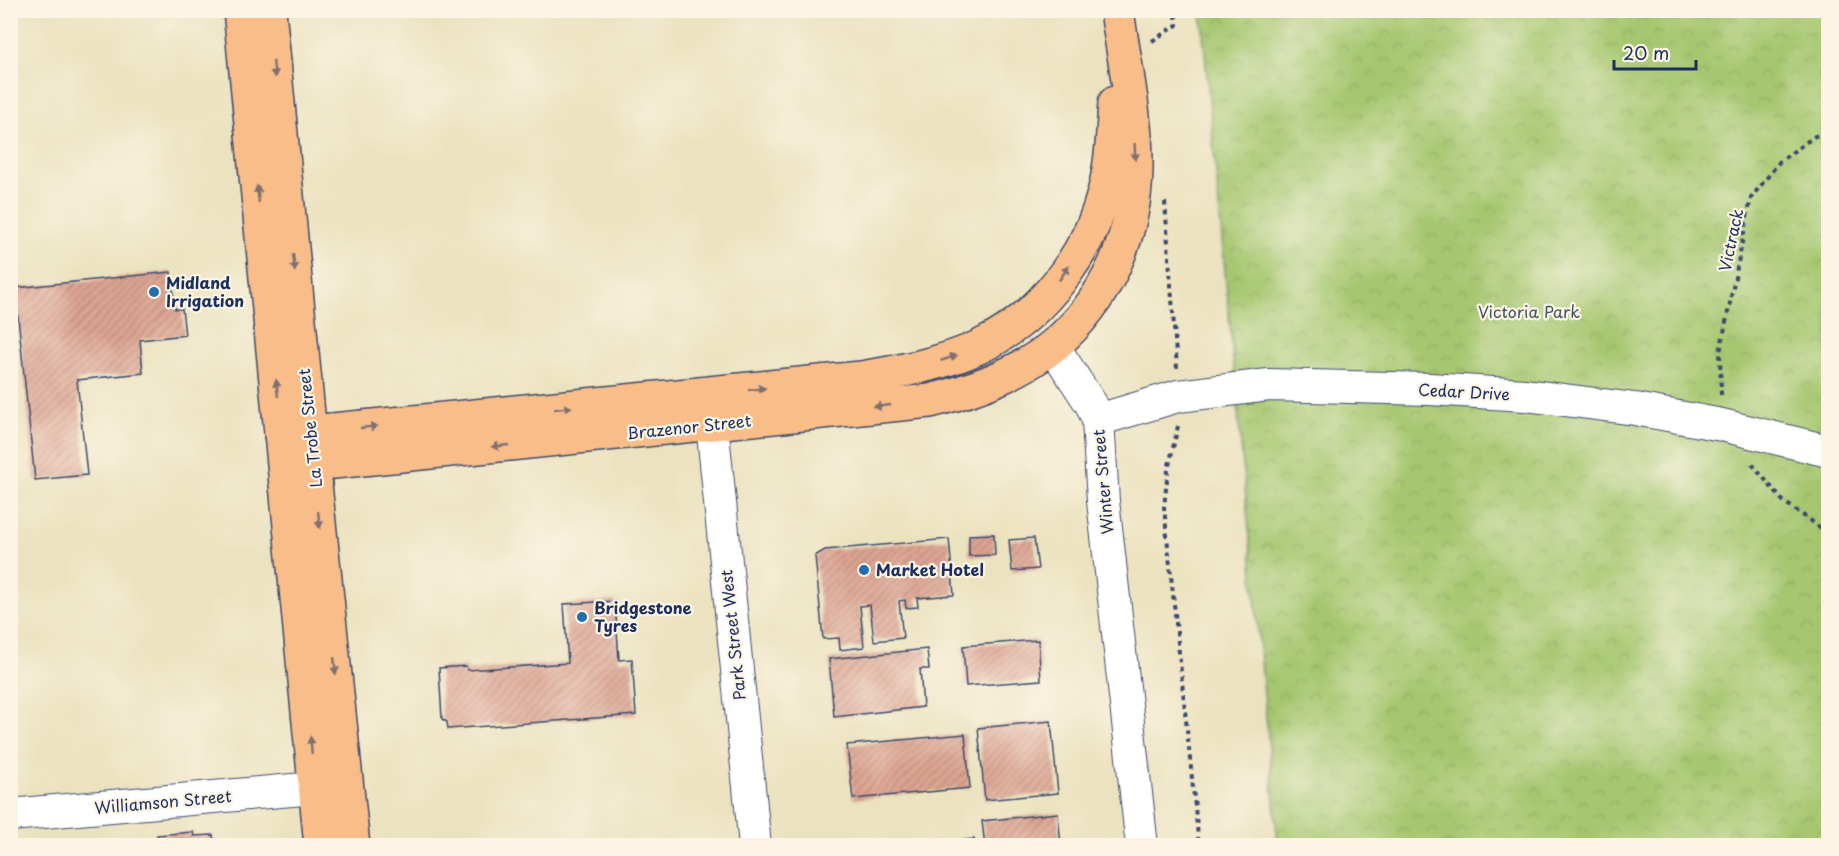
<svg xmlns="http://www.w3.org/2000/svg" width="1839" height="856" font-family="'Playpen Sans',sans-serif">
<defs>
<pattern id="park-crowns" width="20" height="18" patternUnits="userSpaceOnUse" patternTransform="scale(1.5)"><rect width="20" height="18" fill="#a6c76f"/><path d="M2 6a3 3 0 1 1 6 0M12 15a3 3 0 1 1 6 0" fill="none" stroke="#8eab63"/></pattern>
<pattern id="building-hatch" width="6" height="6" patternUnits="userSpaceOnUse" patternTransform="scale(1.5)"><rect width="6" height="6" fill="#dea492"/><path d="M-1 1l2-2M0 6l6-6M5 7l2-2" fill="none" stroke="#b3867a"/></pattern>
</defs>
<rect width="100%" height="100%" fill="#fcf5e5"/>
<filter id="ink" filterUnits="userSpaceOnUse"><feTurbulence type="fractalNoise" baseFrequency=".0167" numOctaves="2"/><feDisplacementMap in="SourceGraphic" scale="12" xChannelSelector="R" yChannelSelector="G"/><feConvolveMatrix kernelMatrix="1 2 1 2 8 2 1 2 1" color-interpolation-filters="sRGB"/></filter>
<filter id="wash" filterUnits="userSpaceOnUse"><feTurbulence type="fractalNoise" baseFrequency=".008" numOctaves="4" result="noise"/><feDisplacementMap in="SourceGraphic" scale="24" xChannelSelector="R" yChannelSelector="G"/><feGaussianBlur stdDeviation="1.35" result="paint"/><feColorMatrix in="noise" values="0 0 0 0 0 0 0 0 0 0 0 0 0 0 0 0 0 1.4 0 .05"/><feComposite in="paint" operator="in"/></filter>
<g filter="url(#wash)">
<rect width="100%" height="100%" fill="#ebe2bf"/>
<polygon fill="url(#park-crowns)" stroke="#607b66" stroke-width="1.5" points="1201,11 1828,11 1828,845 1278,845"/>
<g id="blocks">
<g fill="url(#building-hatch)">
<polygon points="171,272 175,309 182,309 185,335 140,340 143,373 77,380 87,475 35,480 15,288"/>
<polygon points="994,534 995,555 969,556 969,535"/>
<polygon points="1034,538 1038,569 1012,571 1009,540"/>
<polygon points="949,539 954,595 917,598 918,607 906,608 905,600 899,601 903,638 874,641 870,605 860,606 864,647 840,650 839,638 823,639 815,556 825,550"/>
<polygon points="615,601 619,660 632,659 636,715 448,729 447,722 442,719 439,668 466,666 468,670 568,663 564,604"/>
<polygon points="1038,640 1041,680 966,686 963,646"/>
<polygon points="927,649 929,669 920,669 923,707 834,717 829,659"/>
<polygon points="1051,721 1058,793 985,800 978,728"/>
<polygon points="965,734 970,788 853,799 847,745"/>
<polygon points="1058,813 1061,846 985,846 982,821"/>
<polygon points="193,832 194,836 213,835 214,846 158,846 157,835"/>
<polygon points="974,839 975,846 923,846 923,844"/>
<polygon points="128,841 128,846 98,846 98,844"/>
</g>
</g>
</g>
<g filter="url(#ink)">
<use href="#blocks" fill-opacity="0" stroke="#3a4a6d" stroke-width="1.5"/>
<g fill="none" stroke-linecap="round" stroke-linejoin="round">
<g stroke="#3a4a6d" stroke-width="34">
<g id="minor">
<polyline points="1053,346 1091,404 1098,420 1103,501 1142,846"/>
<polyline points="1098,420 1178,396 1269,385 1430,389 1525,395 1635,409 1722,425 1828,451"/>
<polyline points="712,424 755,846"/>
<polyline points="10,815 315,788"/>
</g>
</g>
<g stroke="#3a4a6d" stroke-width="36">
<g id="major">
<polyline points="240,10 321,846"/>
<polyline points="269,10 313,465 353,846"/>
<path d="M 281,435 L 861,378 C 901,371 943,364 981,346 C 1040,318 1090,253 1105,189 C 1112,161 1113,132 1115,103"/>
<path d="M 285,467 L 930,401 C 974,390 1019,374 1054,345 C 1106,302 1135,235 1136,169 C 1137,117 1124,62 1117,10"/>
</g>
</g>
<g stroke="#3a4a6d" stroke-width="4" stroke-dasharray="4.5 4.5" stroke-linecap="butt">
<polyline points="1152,41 1177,25 1175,10"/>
<polyline points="1165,202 1177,368"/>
<polyline points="1721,395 1720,352 1751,198 1780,161 1815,136 1828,134"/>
<polyline points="1178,426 1168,470 1164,507 1199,846"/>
<polyline points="1752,464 1783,501 1828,533"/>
</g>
<use href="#minor" stroke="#fff" stroke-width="32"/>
<use href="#major" stroke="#f8bd88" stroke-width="33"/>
</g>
<defs><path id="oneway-solid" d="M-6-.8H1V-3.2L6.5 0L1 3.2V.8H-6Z" transform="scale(1.5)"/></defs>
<g fill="#7e6f71">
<use href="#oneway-solid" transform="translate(274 69) rotate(84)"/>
<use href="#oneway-solid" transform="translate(1135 152) rotate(87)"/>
<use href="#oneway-solid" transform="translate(258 194) rotate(-96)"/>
<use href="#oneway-solid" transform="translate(294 263) rotate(84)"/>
<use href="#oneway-solid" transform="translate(1064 273) rotate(-56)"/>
<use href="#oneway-solid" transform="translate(949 358) rotate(-18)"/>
<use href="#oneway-solid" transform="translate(277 388) rotate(-96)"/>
<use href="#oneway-solid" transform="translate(757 389) rotate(-6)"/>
<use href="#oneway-solid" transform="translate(882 406) rotate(174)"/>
<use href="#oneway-solid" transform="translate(563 408) rotate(-6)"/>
<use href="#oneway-solid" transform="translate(369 427) rotate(-6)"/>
<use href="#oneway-solid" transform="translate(500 446) rotate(174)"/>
<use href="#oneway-solid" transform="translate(319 520) rotate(84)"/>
<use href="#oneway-solid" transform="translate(335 666) rotate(84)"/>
<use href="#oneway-solid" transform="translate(311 745) rotate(-95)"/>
</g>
</g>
<g fill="#1f6fb2" stroke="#fcf5e5" stroke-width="2">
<circle cx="154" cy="292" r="6"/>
<circle cx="864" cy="570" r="6"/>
<circle cx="582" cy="617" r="6"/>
</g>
<g text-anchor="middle" stroke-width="4.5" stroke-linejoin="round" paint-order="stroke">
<g font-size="16" fill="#1b2f5e" stroke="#fcf5e5">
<text transform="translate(1731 240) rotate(-78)" y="6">Victrack</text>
<text transform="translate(1464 392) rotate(3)" y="6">Cedar Drive</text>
<text transform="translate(689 427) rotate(-6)" y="6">Brazenor Street</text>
<text transform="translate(310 428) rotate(-96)" y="6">La Trobe Street</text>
<text transform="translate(1103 482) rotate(-95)" y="6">Winter Street</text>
<text transform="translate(733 635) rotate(-96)" y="6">Park Street West</text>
<text transform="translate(163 802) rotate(-5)" y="6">Williamson Street</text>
</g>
<g font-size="16" font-weight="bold" fill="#1b2f5e" stroke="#fcf5e5" text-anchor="start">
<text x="166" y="289">Midland<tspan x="166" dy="18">Irrigation</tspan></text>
<text x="876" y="576">Market Hotel</text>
<text x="594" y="614">Bridgestone<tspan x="594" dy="18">Tyres</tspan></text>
</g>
<g font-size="16" fill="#3e5562" stroke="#fcf5e5">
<text x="1529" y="318">Victoria Park</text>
</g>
</g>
<rect width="1839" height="856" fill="none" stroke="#fcf5e5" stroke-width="36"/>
<path d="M1614 60v9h82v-9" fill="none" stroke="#1b2f5e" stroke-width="3"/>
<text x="1623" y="60" font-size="18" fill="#1b2f5e" stroke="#fcf5e5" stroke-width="4.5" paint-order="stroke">20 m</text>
</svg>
